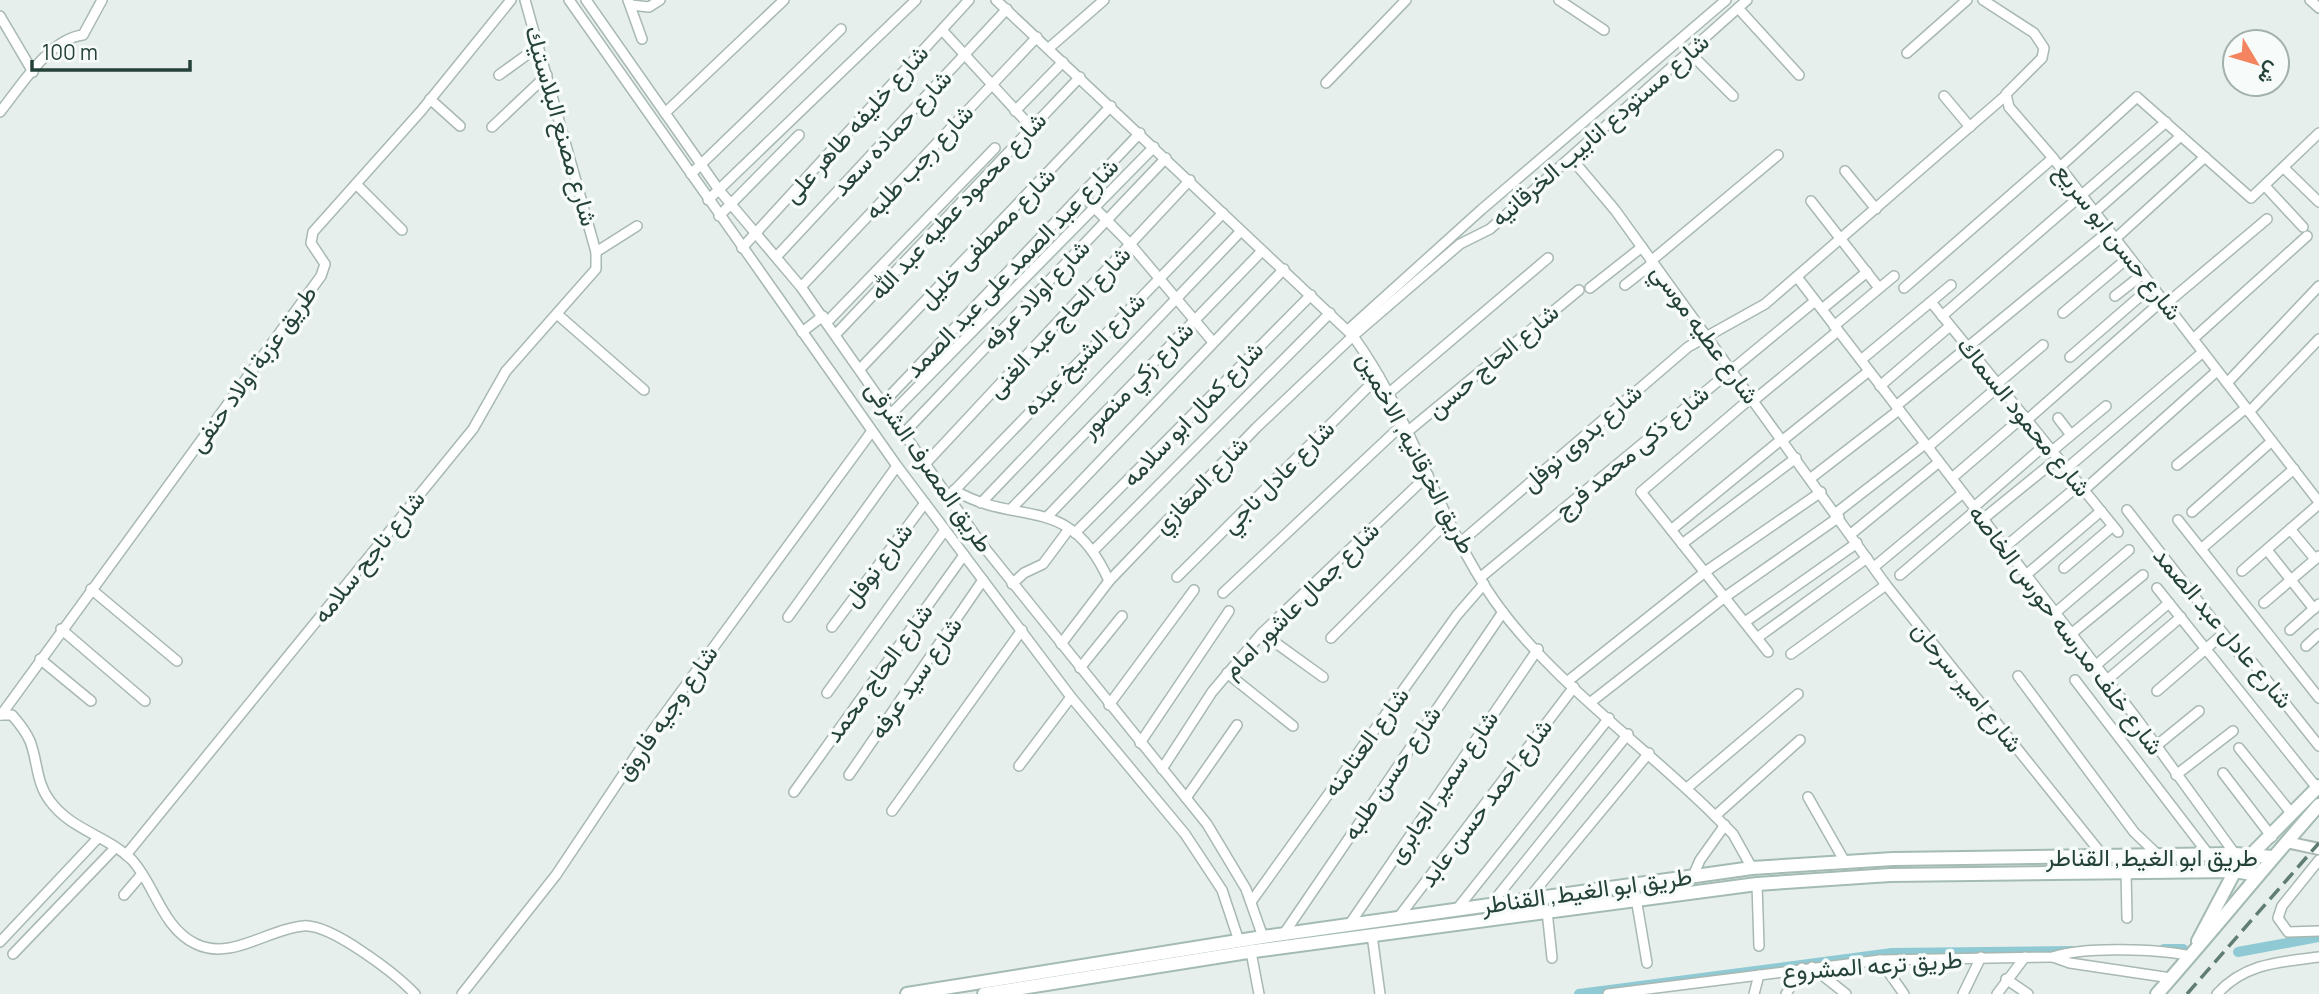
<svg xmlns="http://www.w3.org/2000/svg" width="2319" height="994" font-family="Manrope,Vazirmatn,sans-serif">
<rect width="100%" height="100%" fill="#e6efeb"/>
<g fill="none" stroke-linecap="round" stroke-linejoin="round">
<g stroke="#8ec9d4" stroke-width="10">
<polyline points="2164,949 2183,949"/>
<polyline points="2238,952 2319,937"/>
<polyline points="1579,994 1892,953 2071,951"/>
</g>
<g stroke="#a8b8b2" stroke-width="12">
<g id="minor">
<polyline points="569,0 897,466 1071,697 1185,834 1222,890 1239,941"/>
<polyline points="586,0 719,190 801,287 980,542 1207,824 1246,889 1263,937"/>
<polyline points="628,0 642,39"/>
<path d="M 996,0 L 1353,336 C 1412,417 1437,518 1494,600 C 1550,680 1645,746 1715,816 L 1733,834 L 1752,868"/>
<polyline points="1559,0 1604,30"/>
<polyline points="1983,0 2034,33 2044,48 2042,58 2006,94 2009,107 2053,158 2319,502"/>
<polyline points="2310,0 2319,8"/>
<polyline points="631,5 649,7 660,0"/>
<polyline points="1738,8 1799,75"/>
<polyline points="0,16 33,72"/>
<polyline points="942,30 1032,128"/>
<polyline points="1049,48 1104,0"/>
<polyline points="1689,52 1733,96"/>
<polyline points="1907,53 1967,0"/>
<polyline points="499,75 539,46"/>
<polyline points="1326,83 1406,0"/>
<polyline points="1944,96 1970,127"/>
<polyline points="430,99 460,126"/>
<polyline points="1015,111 1063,62"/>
<path d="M 0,112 C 21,86 49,39 83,35 L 102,0"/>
<polyline points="665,113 784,0"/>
<polyline points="492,127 547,75"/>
<polyline points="1571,158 1615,210 1886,585 2104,857"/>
<polyline points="2060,167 2137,97 2251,198 2319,133"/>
<polyline points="2284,168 2319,202"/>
<polyline points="1845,171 1876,209"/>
<polyline points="691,174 841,29"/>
<polyline points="356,184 402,230"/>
<polyline points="2265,186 2303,227"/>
<polyline points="1083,196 1131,245 1213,342"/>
<polyline points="708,200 916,0"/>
<polyline points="1811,201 1879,288"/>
<polyline points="2095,212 2181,136"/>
<polyline points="719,216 799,135"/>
<polyline points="2115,239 2205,157"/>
<polyline points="742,248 969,0"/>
<polyline points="596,252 637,226"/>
<polyline points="777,256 1007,9"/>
<polyline points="1651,261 1778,155"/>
<polyline points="1797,277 2137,719 2235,854"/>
<polyline points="1625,285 1653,263"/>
<polyline points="801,287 1037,37"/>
<polyline points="1590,288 1642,247"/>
<polyline points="1904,288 2053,158"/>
<polyline points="2115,296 2143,274"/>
<polyline points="1931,302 2118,532"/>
<polyline points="2166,304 2267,219"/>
<polyline points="1822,309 1867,272"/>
<polyline points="2063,313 2129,257"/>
<polyline points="557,314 644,390"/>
<polyline points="1942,316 2166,122"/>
<polyline points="827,322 995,148"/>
<polyline points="1834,326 1894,276"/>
<polyline points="1348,330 1481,210 1726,0"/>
<polyline points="802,332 823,316"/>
<polyline points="836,334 1080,77"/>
<polyline points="2193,339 2307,236"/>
<polyline points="2070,357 2152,286"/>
<polyline points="1861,360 1951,285"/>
<polyline points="860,369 1111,106"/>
<polyline points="2227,383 2319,286"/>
<polyline points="1997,384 2043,345"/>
<polyline points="1880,386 1950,326"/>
<polyline points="1389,393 1548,258"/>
<polyline points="1751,398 1641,492 1768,652"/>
<polyline points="1753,401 1838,331"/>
<polyline points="884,402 1140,133"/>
<polyline points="1896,406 2109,231"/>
<polyline points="2249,412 2319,339"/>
<polyline points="892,413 1154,147"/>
<polyline points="2058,418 2071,435"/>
<polyline points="2027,420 2163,300"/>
<polyline points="905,432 1166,158"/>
<polyline points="1407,432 1579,290"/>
<polyline points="1783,440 1869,371"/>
<polyline points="1928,447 1999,386"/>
<polyline points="2052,451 2106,406"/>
<polyline points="927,462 1190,180"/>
<polyline points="2177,465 2246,408"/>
<polyline points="2066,469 2203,352"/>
<polyline points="1811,478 1899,410"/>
<polyline points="1952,478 2024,416"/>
<path d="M 954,490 C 1018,528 1069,491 1109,581"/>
<polyline points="2084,490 2217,371"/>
<polyline points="948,497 1223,213"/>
<polyline points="981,503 1241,231"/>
<polyline points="1974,507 2046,444"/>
<polyline points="1011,509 1262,251"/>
<polyline points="2127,510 2244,660 2253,663 2319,746"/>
<polyline points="2192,512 2272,441"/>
<polyline points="1836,513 1925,444"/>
<polyline points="1047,517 1284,269"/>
<polyline points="1983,519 2058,458"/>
<polyline points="2178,520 2319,698"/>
<polyline points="2290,529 2315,559"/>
<polyline points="1671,530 1782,439"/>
<polyline points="1075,533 1311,295"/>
<polyline points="1851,534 1939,462"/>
<polyline points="1462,541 1688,347 1765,304 2004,97"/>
<polyline points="1682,544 1796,458"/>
<polyline points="2005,547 2079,485"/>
<polyline points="2201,549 2294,469"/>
<polyline points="2267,550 2314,609"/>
<polyline points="1093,551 1330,313"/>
<polyline points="1874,567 1963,493"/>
<polyline points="2064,568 2113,526"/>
<polyline points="2242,571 2319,504"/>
<polyline points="1900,575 1976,510"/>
<polyline points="2026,575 2101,511"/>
<polyline points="1177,577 1379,376"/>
<polyline points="1481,577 1815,301"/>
<polyline points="1012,584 1024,573 1043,564 1069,529"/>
<polyline points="2157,588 2317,788"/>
<polyline points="91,589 177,661"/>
<polyline points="1223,593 1403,424"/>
<polyline points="2264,603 2319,556"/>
<polyline points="2055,613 2129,550"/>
<polyline points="788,617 897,466"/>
<polyline points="1745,622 1857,543"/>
<polyline points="832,627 925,503"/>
<polyline points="61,629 145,701"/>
<polyline points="2290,630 2319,604"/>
<polyline points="1262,633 1323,677"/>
<polyline points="2071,634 2143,575"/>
<polyline points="1331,638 1450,519"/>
<polyline points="1757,638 1867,558"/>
<polyline points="1061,644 1109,581 1256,428 1353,336 1460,244 1490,229 1747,0"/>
<polyline points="2306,646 2319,634"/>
<polyline points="1791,654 1886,585"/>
<polyline points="40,659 91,701"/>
<polyline points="2095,666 2169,603"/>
<polyline points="1080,668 1122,616"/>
<polyline points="1227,673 1293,726"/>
<polyline points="2018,676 2134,832 2157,854"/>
<polyline points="2075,680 2209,855"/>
<polyline points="2107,680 2181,617"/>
<polyline points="1568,681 1705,572 1821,492"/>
<polyline points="2157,691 2223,634"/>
<polyline points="827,693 945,530"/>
<polyline points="1591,702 1725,597 1839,517"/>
<polyline points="1109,705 1194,590"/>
<path d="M 0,715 L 12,715 C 19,723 26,732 30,741 C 38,762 36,783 50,801 C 71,830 108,836 132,860 C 155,885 162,928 196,944 C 231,961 268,929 303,926 C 330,923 396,974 415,994"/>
<polyline points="1,715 321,276 325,264 311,243 313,232 421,111 511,0"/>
<polyline points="1140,743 1229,611"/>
<polyline points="2156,746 2199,711"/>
<polyline points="2239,748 2292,814"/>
<polyline points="1019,766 1071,697"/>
<polyline points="1162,769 1212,692 1262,633 1428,475"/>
<polyline points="2223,773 2272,837"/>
<polyline points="849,775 983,580"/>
<polyline points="2176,775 2233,731"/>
<polyline points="1687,788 1798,694"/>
<polyline points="794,792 964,555"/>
<polyline points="1808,797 1845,862"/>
<polyline points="1186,798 1237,725"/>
<polyline points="892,811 1022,630"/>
<polyline points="1715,816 1800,740"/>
<polyline points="126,855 473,429 506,371 596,269 596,252 525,0"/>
<polyline points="2319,860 2282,906 2278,918 2288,932 2319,931"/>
<polyline points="2126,872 2127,918"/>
<polyline points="1693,876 1700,860 1725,825"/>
<polyline points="1757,884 1759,946"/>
<polyline points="124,895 142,874"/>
<polyline points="1636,898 1647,963"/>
<polyline points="1251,902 1457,615 1484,584"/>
<polyline points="1492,903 1628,734"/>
<polyline points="1457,909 1609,718"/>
<polyline points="1547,911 1552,958"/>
<polyline points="1515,915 1649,753"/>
<polyline points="1398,918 1574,687"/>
<polyline points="1349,925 1538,649"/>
<polyline points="1283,935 1503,612"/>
<polyline points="1372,935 1380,994"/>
<polyline points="0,942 98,838"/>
<polyline points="1251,952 1259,994"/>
<polyline points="13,954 115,848"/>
<polyline points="2053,957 2070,963 2171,978"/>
<polyline points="1880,960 1904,994"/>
<polyline points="1812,967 1846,994"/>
<polyline points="2006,979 2028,994"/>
<polyline points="462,994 556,875 653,730 872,431"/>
<path d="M 1608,994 L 1880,960 L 2053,957 C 2084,946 2159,949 2191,956"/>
<polyline points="1754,994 1759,975"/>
<polyline points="1786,994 1802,968"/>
<polyline points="1963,994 1981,957"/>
<polyline points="1997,994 2025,957"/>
<path d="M 2217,994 C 2245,963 2280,962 2319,957"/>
</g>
</g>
<g stroke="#a8b8b2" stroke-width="14">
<polyline id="tertiary" points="2286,842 2319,849"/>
</g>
<g stroke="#a4bbb3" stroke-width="16">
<g id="secondary">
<polyline points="2198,941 2235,871 2319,786"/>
<polyline points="907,994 1263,937 1752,868 1893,859 2235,854 2273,857"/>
<polyline points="984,994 1254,951 1757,884 1890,875 2235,871 2257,875"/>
<path d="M 2157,994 C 2212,932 2264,867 2319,805"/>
</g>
</g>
<use href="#minor" stroke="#fff" stroke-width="9"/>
<use href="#tertiary" stroke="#fff" stroke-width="10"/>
<use href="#secondary" stroke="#fff" stroke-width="12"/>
<polyline stroke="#5f7d75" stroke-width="3.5" stroke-dasharray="14 7" stroke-linecap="butt" points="2187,994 2319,843"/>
</g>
<g text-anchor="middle" stroke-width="7" stroke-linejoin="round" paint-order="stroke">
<g font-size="24" fill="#24423a" stroke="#f7fbf9">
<text transform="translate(856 124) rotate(-48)" y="8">شارع خليفه طاهر على</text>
<text transform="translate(561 126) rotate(74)" y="8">شارع مصنع البلاستيك</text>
<text transform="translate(1600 130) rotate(-41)" y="8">شارع مستودع انابيب الخرقانيه</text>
<text transform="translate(892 133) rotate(-47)" y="8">شارع حماده سعد</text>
<text transform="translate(919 162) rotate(-47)" y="8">شارع رجب طلبه</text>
<text transform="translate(958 206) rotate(-47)" y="8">شارع محمود عطيه عبد الله</text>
<text transform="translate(987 238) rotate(-46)" y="8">شارع مصطفى خليل</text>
<text transform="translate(2118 242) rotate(52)" y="8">شارع حسن ابو سريع</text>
<text transform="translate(1012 268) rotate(-46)" y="8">شارع عبد الصمد على عبد الصمد</text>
<text transform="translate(1036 295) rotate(-46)" y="8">شارع اولاد عرفه</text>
<text transform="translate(1059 322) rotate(-47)" y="8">شارع الحاج عبد الغنى</text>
<text transform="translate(1705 334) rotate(54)" y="8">شارع عطيه موسي</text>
<text transform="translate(1084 354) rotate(-45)" y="8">شارع الشيخ عبده</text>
<text transform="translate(1493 361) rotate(-40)" y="8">شارع الحاج حسن</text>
<text transform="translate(253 369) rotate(-54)" y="8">طريق عزبة اولاد حنفى</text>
<text transform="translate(1137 380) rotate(-46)" y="8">شارع زكي منصور</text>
<text transform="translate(1193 414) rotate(-46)" y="8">شارع كمال ابو سلامه</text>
<text transform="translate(2024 417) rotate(51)" y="8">شارع محمود السماك</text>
<text transform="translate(1582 438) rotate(-41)" y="8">شارع بدوى نوفل</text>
<text transform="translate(1632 452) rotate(-40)" y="8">شارع ذكى محمد فرج</text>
<text transform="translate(1416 453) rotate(62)" y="8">طريق الخرقانيه, الاخمين</text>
<text transform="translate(929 467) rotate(55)" y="8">طريق المصرف الشرقى</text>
<text transform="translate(1278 477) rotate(-45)" y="8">شارع عادل ناجي</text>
<text transform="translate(1201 485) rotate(-46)" y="8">شارع المغازي</text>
<text transform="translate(369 557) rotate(-51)" y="8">شارع ناجح سلامه</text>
<text transform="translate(878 565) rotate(-53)" y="8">شارع نوفل</text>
<text transform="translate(1301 600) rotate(-45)" y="8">شارع جمال عاشور امام</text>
<text transform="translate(2223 628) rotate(50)" y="8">شارع عادل عبد الصمد</text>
<text transform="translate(2066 630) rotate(53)" y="8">شارع خلف مدرسه حورس الخاصه</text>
<text transform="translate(879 673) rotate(-54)" y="8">شارع الحاج محمد</text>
<text transform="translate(916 678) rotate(-55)" y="8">شارع سيد عرفه</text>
<text transform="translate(1967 687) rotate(51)" y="8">شارع امير سرحان</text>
<text transform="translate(667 713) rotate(-55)" y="8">شارع وجيه فاروق</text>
<text transform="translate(1366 742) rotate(-54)" y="8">شارع العتامنه</text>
<text transform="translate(1392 773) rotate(-56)" y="8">شارع حسن طلبه</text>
<text transform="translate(1443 787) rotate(-56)" y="8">شارع سمير الجابرى</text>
<text transform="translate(1486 803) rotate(-53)" y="8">شارع احمد حسن عابد</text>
<text x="2152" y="866">طريق ابو الغيط, القناطر</text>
<text transform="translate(1587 891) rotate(-8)" y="8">طريق ابو الغيط, القناطر</text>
<text transform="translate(1872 966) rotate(-4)" y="8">طريق ترعه المشروع</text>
</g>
</g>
<g transform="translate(2256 63) rotate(128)"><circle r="33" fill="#f7fbf9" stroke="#a3b1ad" stroke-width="2"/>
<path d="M0-5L12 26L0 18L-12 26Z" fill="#f4845f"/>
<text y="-10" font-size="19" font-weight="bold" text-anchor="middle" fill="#24423a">ش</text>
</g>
<path d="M32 60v10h158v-10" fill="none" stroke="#24423a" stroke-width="3.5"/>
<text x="42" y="60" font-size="21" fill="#24423a" stroke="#f7fbf9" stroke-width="5" paint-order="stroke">100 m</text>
</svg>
